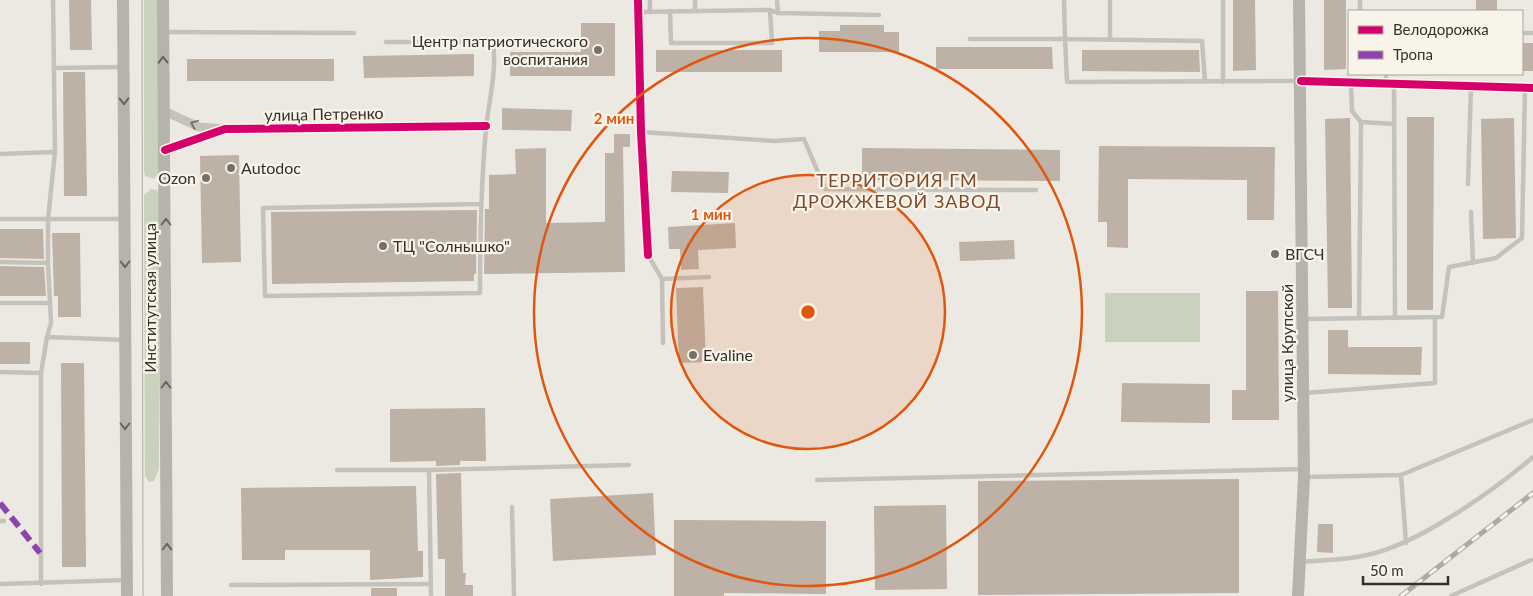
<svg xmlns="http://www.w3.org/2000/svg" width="1533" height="596" font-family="Lato,sans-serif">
<rect width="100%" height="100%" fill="#ece9e2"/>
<g fill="#cad1bd">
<polygon points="144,0 161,0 161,170 154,179 145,176 144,170"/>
<polygon points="151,189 157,190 159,194 159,469 154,481 149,482 145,476 144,195"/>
<rect x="1105" y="293" width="95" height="49"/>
</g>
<g fill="#beb1a6">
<polygon points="69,0 91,0 92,50 70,50"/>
<polygon points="1233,0 1255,0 1256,70 1233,71"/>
<polygon points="1324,0 1346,0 1346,69 1324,70"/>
<rect x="1476" y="0" width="21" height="10"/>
<polygon points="581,23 615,23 615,76 510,76 510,52 581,52"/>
<polygon points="840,25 884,25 884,32 899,32 899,52 819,52 819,31 840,31"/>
<rect x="1522" y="43" width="11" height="28"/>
<polygon points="936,47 1052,47 1053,69 936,69"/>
<rect x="656" y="50" width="126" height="22"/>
<polygon points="1082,50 1199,50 1200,72 1082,71"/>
<polygon points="474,54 474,76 364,78 363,56"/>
<rect x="187" y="59" width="147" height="22"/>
<polygon points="63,72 85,72 87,196 64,196"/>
<polygon points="502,108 572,110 571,131 502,130"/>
<polygon points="1407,117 1434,117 1433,310 1407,310"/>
<polygon points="1350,118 1352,308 1328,308 1325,119"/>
<polygon points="1514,118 1516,238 1483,239 1481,119"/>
<polygon points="614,134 630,134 630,147 623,147 625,272 484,274 485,209 489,209 489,175 516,174 515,149 546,148 546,223 605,222 605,153 614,153"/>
<polygon points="1099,146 1275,147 1274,220 1247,220 1247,180 1128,179 1128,248 1107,247 1107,222 1098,222"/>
<polygon points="862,148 1060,150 1060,181 862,180"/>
<polygon points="239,155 241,262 202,263 200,156"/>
<polygon points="672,171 729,172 728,193 671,192"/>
<polygon points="477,210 476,274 474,274 474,281 272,284 271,212"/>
<polygon points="735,223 736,248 698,250 699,269 681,270 680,249 669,249 668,227"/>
<polygon points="0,229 43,229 44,259 0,258"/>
<polygon points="52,233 80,233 81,317 58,317 58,296 54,296"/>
<polygon points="1014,240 1015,259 960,261 959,242"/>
<polygon points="0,266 44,267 46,296 0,296"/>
<polygon points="703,287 706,362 679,363 676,288"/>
<polygon points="1246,291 1278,291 1279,420 1232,420 1232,390 1246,390"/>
<polygon points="1328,330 1348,330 1348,347 1422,347 1421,375 1328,374"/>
<rect x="0" y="342" width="30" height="22"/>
<polygon points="61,363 84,363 86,567 62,567"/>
<polygon points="1122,383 1210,384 1210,423 1121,422"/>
<polygon points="485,408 486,461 460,461 460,465 436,466 436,461 390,462 390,409"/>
<polygon points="461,473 463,573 466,573 465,585 473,585 473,596 445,596 445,559 438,559 436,474"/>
<polygon points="1239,479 1239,593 978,595 978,481"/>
<polygon points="416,486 418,551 423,551 423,577 370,580 370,550 285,550 285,560 242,560 241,488"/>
<polygon points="653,493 656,555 553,561 550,499"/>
<polygon points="946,505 947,589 875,590 874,506"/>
<polygon points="674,520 826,521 826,594 724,593 724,596 674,596"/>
<polygon points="1318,524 1333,524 1333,553 1317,552"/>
<rect x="371" y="588" width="26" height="8"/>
</g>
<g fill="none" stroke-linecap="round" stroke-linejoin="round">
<g stroke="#c5c1bb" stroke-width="4.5">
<polyline points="650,0 650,12"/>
<polyline points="695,0 695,11"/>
<polyline points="777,0 778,13 879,15"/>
<polyline points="1064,0 1065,39 1202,41 1205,81"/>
<polyline points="1110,0 1110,39"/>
<polyline points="1223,0 1223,82"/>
<polyline points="1360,0 1360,11"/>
<polyline points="670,11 671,43 772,43 770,10"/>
<polyline points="638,12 770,10 778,13"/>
<polyline points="164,32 354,33"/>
<polyline points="1522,33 1533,33"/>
<polyline points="970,39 1065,39 1067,82 1297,81"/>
<path d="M 386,42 L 493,42 C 497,72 489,99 486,129 C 481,183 480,238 480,293 L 265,296 L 263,208 L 481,204"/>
<polyline points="54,68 122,67"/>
<polyline points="1351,83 1352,111 1361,122 1359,318"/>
<polyline points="1386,83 1386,74"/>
<polyline points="1394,84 1395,318"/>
<polyline points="1361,122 1394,124"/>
<polyline points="641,132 774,141 804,139 825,189 1036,190"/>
<polyline points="0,154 55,152"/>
<polyline points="1468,184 1471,86"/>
<polyline points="1471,212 1473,263"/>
<polyline points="0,219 124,219"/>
<polyline points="648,255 662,279"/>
<polyline points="0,262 48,263 48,219 55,152 53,0"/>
<polyline points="0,303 50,303 48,263"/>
<polyline points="1305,319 1442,317 1449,267 1496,258 1522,238 1525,88"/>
<polyline points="47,337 51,323 50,303"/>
<polyline points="663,343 662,279 709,277"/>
<polyline points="0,372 41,373 41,584"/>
<polyline points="41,373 47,337 125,340"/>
<polyline points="1305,393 1435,383 1435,317"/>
<polyline points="337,470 429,470 431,596"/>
<polyline points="429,470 629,465"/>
<polyline points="1401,475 1406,543"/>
<polyline points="1306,477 1401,475 1533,420"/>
<polyline points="817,480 1303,469"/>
<polyline points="512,507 514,596"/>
<polyline points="0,521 4,521"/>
<path d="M 1302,562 C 1323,560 1346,560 1367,555 C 1417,545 1493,491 1533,457"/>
<polyline points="0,584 126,580"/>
<polyline points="231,585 431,584"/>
<polyline points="1451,596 1531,560"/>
</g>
<g stroke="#c5c1bb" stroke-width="9">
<polyline points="638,0 641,132 648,255"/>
<polyline points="1301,81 1533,88"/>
<polyline points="164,111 199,127 223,129"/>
<polyline points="165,150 225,129 486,126"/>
</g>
<g stroke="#b6b2ac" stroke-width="12">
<polyline points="123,0 127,596"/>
<polyline points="163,0 167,596"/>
<polyline points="1298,596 1304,477 1299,0"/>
</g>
<polyline stroke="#adaaa5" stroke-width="1" points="142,0 143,596"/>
<g stroke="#adaaa5" stroke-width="5">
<polyline id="rail" points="1401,596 1533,493"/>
</g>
<use href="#rail" stroke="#f8f4ea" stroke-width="3" stroke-dasharray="9" stroke-linecap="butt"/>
<polyline stroke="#8e44ad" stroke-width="6" stroke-dasharray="12 6" stroke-linecap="butt" points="0,503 40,553"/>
<g stroke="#f8f4ea" stroke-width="11">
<g id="cycleway">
<polyline points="638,0 641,132 648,255"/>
<polyline points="1301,81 1533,88"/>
<polyline points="165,150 225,129 486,126"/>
</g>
</g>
<use href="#cycleway" stroke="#d6006c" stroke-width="8"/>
</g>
<defs><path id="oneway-chevron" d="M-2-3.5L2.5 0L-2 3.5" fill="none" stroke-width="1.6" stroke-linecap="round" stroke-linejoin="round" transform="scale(1.25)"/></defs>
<g stroke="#69635e">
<use href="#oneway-chevron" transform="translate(163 60) rotate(-91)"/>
<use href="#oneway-chevron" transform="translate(124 101) rotate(89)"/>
<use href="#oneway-chevron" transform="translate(166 222) rotate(-90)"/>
<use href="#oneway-chevron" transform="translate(125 264) rotate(90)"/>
<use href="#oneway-chevron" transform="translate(166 385) rotate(-90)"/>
<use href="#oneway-chevron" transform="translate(125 426) rotate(90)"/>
<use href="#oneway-chevron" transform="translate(167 547) rotate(-90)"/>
</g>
<use stroke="#76716b" href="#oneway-chevron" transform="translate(194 124) rotate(-158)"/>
<circle cx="808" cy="312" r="137" fill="#df570e" fill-opacity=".12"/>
<g fill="none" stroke="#df570e" stroke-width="2.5">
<circle cx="808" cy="312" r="137"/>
<circle cx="808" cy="312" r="274"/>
</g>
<g fill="#76706a" stroke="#f8f4ea" stroke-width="2">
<circle cx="598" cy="50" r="5"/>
<circle cx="231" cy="168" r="5"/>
<circle cx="206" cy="178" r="5"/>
<circle cx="383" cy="246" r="5"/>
<circle cx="1275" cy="254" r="5"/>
<circle cx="693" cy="355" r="5"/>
</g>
<g text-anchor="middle" stroke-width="4.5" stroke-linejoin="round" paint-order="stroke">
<g font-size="16" fill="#362f2a" stroke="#f8f4ea" text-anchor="start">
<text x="588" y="47" text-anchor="end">Центр патриотического<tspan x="588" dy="18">воспитания</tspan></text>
<text x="241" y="174">Autodoc</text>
<text x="196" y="184" text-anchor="end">Ozon</text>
<text x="393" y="252">ТЦ "Солнышко"</text>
<text x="1285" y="260">ВГСЧ</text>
<text x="703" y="361">Evaline</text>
</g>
<g font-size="16" fill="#362f2a" stroke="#f8f4ea">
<text transform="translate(324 114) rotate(-1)" y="6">улица Петренко</text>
<text transform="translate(150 298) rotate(-90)" y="6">Институтская улица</text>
<text transform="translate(1287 343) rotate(-90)" y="6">улица Крупской</text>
</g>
<g font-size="18" letter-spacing="1" fill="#7d4b2a" stroke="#f8f4ea">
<text x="897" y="187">ТЕРРИТОРИЯ ГМ<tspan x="897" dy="21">ДРОЖЖЕВОЙ ЗАВОД</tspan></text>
</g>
</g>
<circle cx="808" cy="312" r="8" fill="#df570e" stroke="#f8f4ea" stroke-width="2.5"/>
<g font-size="15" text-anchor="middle" font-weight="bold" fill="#df570e" stroke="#f8f4ea" stroke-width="4.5" stroke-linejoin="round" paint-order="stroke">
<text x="614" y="124">2 мин</text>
<text x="711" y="220">1 мин</text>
</g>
<rect x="1348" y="10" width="175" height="65" fill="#f8f4ea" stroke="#aaa59d"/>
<rect x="1358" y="26" width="25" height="8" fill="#d6006c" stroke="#aaa59d"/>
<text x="1393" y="35" font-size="15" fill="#362f2a">Велодорожка</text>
<rect x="1358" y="51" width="25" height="8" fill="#8e44ad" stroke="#aaa59d"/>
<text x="1393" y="60" font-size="15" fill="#362f2a">Тропа</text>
<path d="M1363 576v8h85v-8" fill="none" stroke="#362f2a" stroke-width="2.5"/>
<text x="1370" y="576" font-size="15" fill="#362f2a" stroke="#f8f4ea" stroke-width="4" paint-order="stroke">50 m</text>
</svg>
